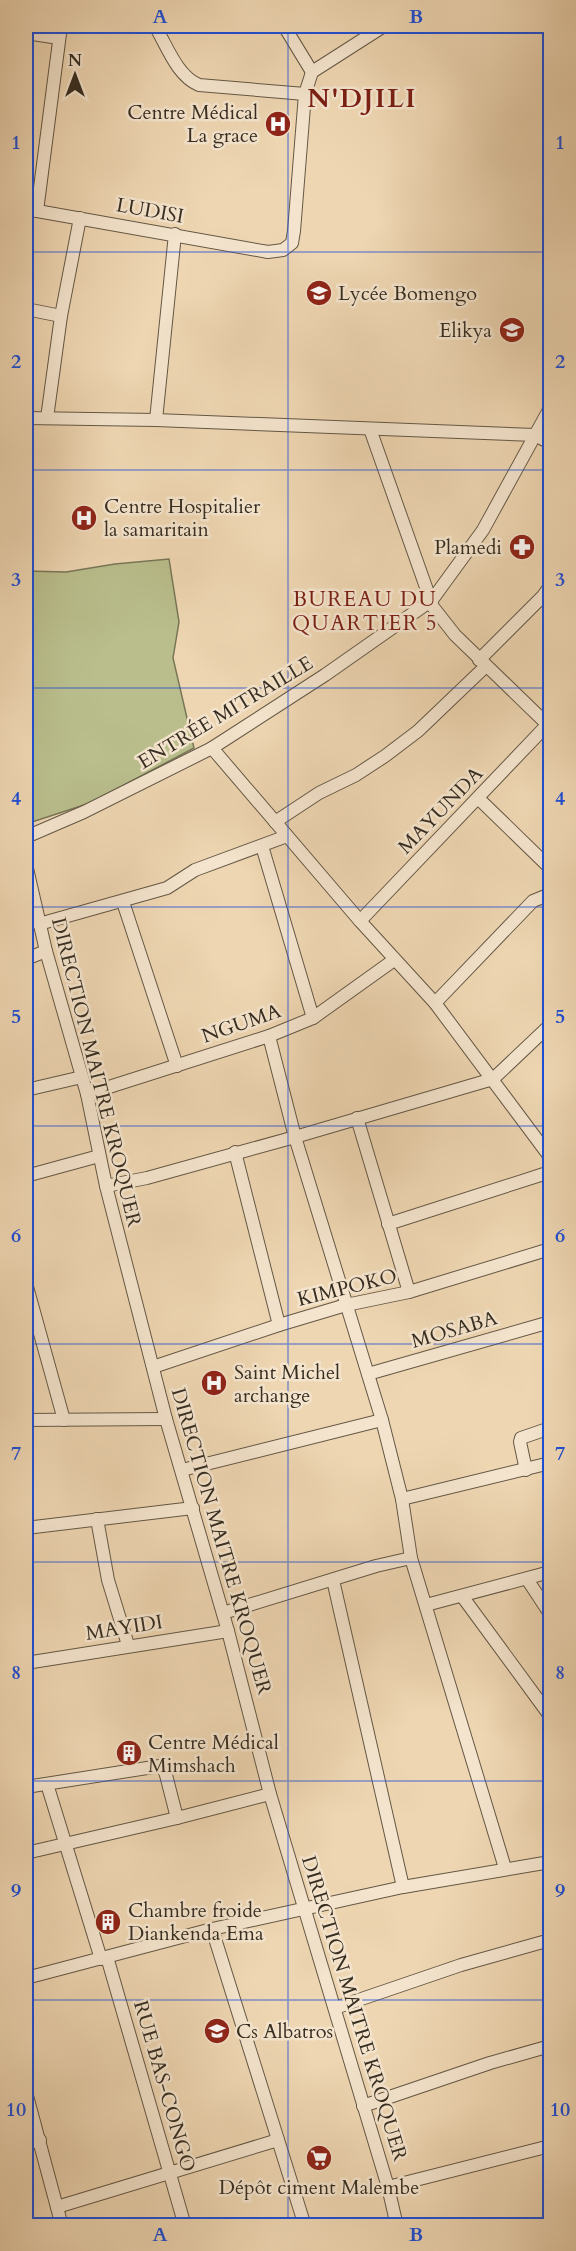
<svg xmlns="http://www.w3.org/2000/svg" width="576" height="2251" font-family="Cardo,serif">
<rect width="100%" height="100%" fill="#eed6b2"/>
<filter id="stains"><feTurbulence type="fractalNoise" baseFrequency=".00333" numOctaves="4"/><feColorMatrix values="0 0 0 0 .2 0 0 0 0 .09 0 0 0 0 .02 0 0 0 .5 -.17"/></filter>
<radialGradient id="worn" r=".72"><stop offset=".6" stop-color="#630" stop-opacity="0"/><stop offset="1" stop-color="#630" stop-opacity=".3"/></radialGradient>
<polygon fill="#b9be8c" stroke="#787656" stroke-width="1.5" points="169,559 179,622 173,658 194,748 90,803 26,824 26,571 66,572 115,564"/>
<g fill="none" stroke-linecap="round" stroke-linejoin="round">
<g stroke="#645745" stroke-width="14">
<g id="minor">
<path d="M 155,26 C 167,46 177,76 199,85 L 305,94"/>
<polyline points="284,26 312,72"/>
<polyline points="26,33 59,38"/>
<polyline points="26,209 268,252 283,250 292,243 294,231 305,94 312,72 384,26"/>
<polyline points="37,211 61,26"/>
<polyline points="26,309 61,316"/>
<polyline points="26,418 156,420 535,435 550,443"/>
<polyline points="47,418 61,316 80,218"/>
<polyline points="156,420 175,234"/>
<polyline points="370,429 433,607 455,635 550,727"/>
<polyline points="479,660 543,596 550,586"/>
<polyline points="212,748 360,921 435,1003 550,1157"/>
<polyline points="478,798 550,868"/>
<polyline points="275,822 319,793 356,775 385,756 418,731 486,666"/>
<polyline points="26,837 84,812 212,748 325,675 432,600 483,530 550,408"/>
<polyline points="262,846 313,1018"/>
<polyline points="26,864 46,951 87,1094 106,1186 166,1419 228,1631 270,1794 388,2187 397,2226"/>
<polyline points="123,902 177,1066"/>
<polyline points="360,921 548,724"/>
<polyline points="39,924 167,888 195,870 287,836"/>
<polyline points="26,959 46,951"/>
<polyline points="435,1003 533,901 550,894"/>
<polyline points="269,1036 295,1137 382,1420 402,1499 411,1558 505,1868"/>
<polyline points="26,1090 82,1077"/>
<polyline points="87,1094 269,1036 313,1018 394,960"/>
<polyline points="357,1118 409,1292"/>
<polyline points="235,1152 279,1325"/>
<polyline points="26,1176 99,1156"/>
<polyline points="106,1186 147,1178 295,1137 493,1079 550,1025"/>
<polyline points="388,1224 550,1172"/>
<polyline points="26,1283 64,1420"/>
<polyline points="153,1367 279,1325 346,1305 409,1292 550,1249"/>
<polyline points="368,1374 550,1322"/>
<polyline points="26,1420 166,1419"/>
<polyline points="182,1470 382,1420"/>
<polyline points="526,1470 520,1442 521,1438 550,1428"/>
<polyline points="402,1499 550,1463"/>
<polyline points="97,1519 108,1580 128,1645"/>
<polyline points="26,1528 193,1508"/>
<polyline points="527,1579 550,1614"/>
<polyline points="333,1580 403,1887"/>
<polyline points="462,1596 550,1716"/>
<polyline points="426,1605 550,1572"/>
<polyline points="223,1613 376,1566 411,1558"/>
<polyline points="26,1663 228,1631"/>
<polyline points="47,1784 101,1959"/>
<polyline points="26,1787 160,1766 164,1769 166,1775 177,1818"/>
<polyline points="26,1853 177,1818 270,1794"/>
<polyline points="212,1929 305,2226"/>
<polyline points="107,1957 185,2226"/>
<polyline points="26,1978 212,1929 403,1887 550,1862"/>
<polyline points="335,2008 461,1965 550,1940"/>
<polyline points="26,2092 62,2226"/>
<polyline points="363,2106 490,2063 550,2046"/>
<polyline points="26,2144 40,2140"/>
<polyline points="388,2187 550,2146"/>
<polyline points="57,2207 278,2140"/>
</g>
</g>
<use href="#minor" stroke="#f4e4cd" stroke-width="12"/>
</g>
<path fill="none" stroke="#1d4ed8" stroke-width="1.5" stroke-opacity="0.55" d="M 288,26 L 288,2226M 26,252 L 550,252M 26,470 L 550,470M 26,688 L 550,688M 26,907 L 550,907M 26,1126 L 550,1126M 26,1344 L 550,1344M 26,1562 L 550,1562M 26,1781 L 550,1781M 26,2000 L 550,2000"/>
<defs>
<g id="hospital-disc" transform="scale(1.35)"><circle r="9.5" fill="#8f2418" stroke="#f4e4cd"/><path d="M-5-5h3v3.5h4V-5h3V5h-3V1.5h-4V5h-3Z" fill="#fff"/></g>
<g id="school-disc" transform="scale(1.35)"><circle r="9.5" fill="#8f2418" stroke="#f4e4cd"/><path d="M0-5L7-2L0 1L-7-2ZM-4 1L0 2.5L4 1V4Q0 6-4 4Z" fill="#fff"/></g>
<g id="pharmacy-disc" transform="scale(1.35)"><circle r="9.5" fill="#8f2418" stroke="#f4e4cd"/><path d="M-2-6h4v4h4v4h-4v4h-4v-4h-4v-4h4Z" fill="#fff"/></g>
<g id="building-disc" transform="scale(1.35)"><circle r="9.5" fill="#8f2418" stroke="#f4e4cd"/><path d="M-4-6H4V6H1V3H-1V6H-4ZM-2.5-4.3h1.7v1.8h-1.7ZM.8-4.3h1.7v1.8H.8ZM-2.5-1h1.7V.8h-1.7ZM.8-1h1.7V.8H.8Z" fill="#fff"/></g>
<g id="supermarket-disc" transform="scale(1.35)"><circle r="9.5" fill="#8f2418" stroke="#f4e4cd"/><path d="M-6-5.5h2.5l.6 2H6L4.5 2H-2.5L-4.4-4H-6ZM-1.5 3.2a1.3 1.3 0 1 0 .1 0ZM3 3.2a1.3 1.3 0 1 0 .1 0Z" fill="#fff"/></g>
</defs>
<g fill-rule="evenodd">
<use href="#hospital-disc" x="278" y="124"/>
<use href="#school-disc" x="319" y="293"/>
<use href="#school-disc" x="512" y="330"/>
<use href="#hospital-disc" x="84" y="518"/>
<use href="#pharmacy-disc" x="522" y="547"/>
<use href="#hospital-disc" x="214" y="1383"/>
<use href="#building-disc" x="129" y="1753"/>
<use href="#building-disc" x="108" y="1922"/>
<use href="#school-disc" x="217" y="2031"/>
<use href="#supermarket-disc" x="319" y="2158"/>
</g>
<g text-anchor="middle" stroke-width="5" stroke-linejoin="round" paint-order="stroke">
<g font-size="20" fill="#362d21" stroke="#f4e4cd" text-anchor="start">
<text x="258" y="119" text-anchor="end">Centre Médical<tspan x="258" dy="23">La grace</tspan></text>
<text x="338" y="300">Lycée Bomengo</text>
<text x="492" y="337" text-anchor="end">Elikya</text>
<text x="104" y="513">Centre Hospitalier<tspan x="104" dy="23">la samaritain</tspan></text>
<text x="502" y="554" text-anchor="end">Plamedi</text>
<text x="234" y="1379">Saint Michel<tspan x="234" dy="23">archange</tspan></text>
<text x="148" y="1749">Centre Médical<tspan x="148" dy="23">Mimshach</tspan></text>
<text x="128" y="1917">Chambre froide<tspan x="128" dy="23">Diankenda Ema</tspan></text>
<text x="236" y="2038">Cs Albatros</text>
<text x="319" y="2194" text-anchor="middle">Dépôt ciment Malembe</text>
</g>
<g font-size="20" fill="#362d21" stroke="#f4e4cd">
<text transform="translate(150 210) rotate(10)" y="7">LUDISI</text>
<text transform="translate(225 712) rotate(-31)" y="7">ENTRÉE MITRAILLE</text>
<text transform="translate(440 810) rotate(-46)" y="7">MAYUNDA</text>
<text transform="translate(241 1023) rotate(-19)" y="7">NGUMA</text>
<text transform="translate(97 1072) rotate(76)" y="7">DIRECTION MAITRE KROQUER</text>
<text transform="translate(347 1287) rotate(-14)" y="7">KIMPOKO</text>
<text transform="translate(454 1329) rotate(-16)" y="7">MOSABA</text>
<text transform="translate(222 1541) rotate(74)" y="7">DIRECTION MAITRE KROQUER</text>
<text transform="translate(124 1627) rotate(-9)" y="7">MAYIDI</text>
<text transform="translate(355 2008) rotate(73)" y="7">DIRECTION MAITRE KROQUER</text>
<text transform="translate(165 2086) rotate(74)" y="7">RUE BAS-CONGO</text>
</g>
<g font-size="21" letter-spacing="1.5" fill="#7a1f14" stroke="#f4e4cd">
<text x="365" y="606">BUREAU DU<tspan x="365" dy="24">QUARTIER 5</tspan></text>
</g>
<g font-size="26" font-weight="bold" letter-spacing="1.5" fill="#7a1f14" stroke="#f4e4cd">
<text x="362" y="107">N'DJILI</text>
</g>
</g>
<rect width="576" height="2251" fill="none" stroke="#eed6b2" stroke-width="66"/>
<g transform="translate(75 75)" stroke="#f4e4cd" stroke-width="4.5" paint-order="stroke">
<path d="M0-4.5L10 22L0 15L-10 22Z" fill="#362d21"/>
<text y="-9" font-size="16" font-weight="bold" text-anchor="middle" fill="#362d21">N</text>
</g>
<rect x="33" y="33" width="510" height="2185" fill="none" stroke="#1d4ed8" stroke-width="2"/>
<g font-size="20" text-anchor="middle" font-weight="bold" fill="#1d4ed8">
<text x="160" y="23">A</text>
<text x="416" y="23">B</text>
<text x="16" y="149">1</text>
<text x="560" y="149">1</text>
<text x="16" y="368">2</text>
<text x="560" y="368">2</text>
<text x="16" y="586">3</text>
<text x="560" y="586">3</text>
<text x="16" y="805">4</text>
<text x="560" y="805">4</text>
<text x="16" y="1023">5</text>
<text x="560" y="1023">5</text>
<text x="16" y="1242">6</text>
<text x="560" y="1242">6</text>
<text x="16" y="1460">7</text>
<text x="560" y="1460">7</text>
<text x="16" y="1679">8</text>
<text x="560" y="1679">8</text>
<text x="16" y="1897">9</text>
<text x="560" y="1897">9</text>
<text x="16" y="2116">10</text>
<text x="560" y="2116">10</text>
<text x="160" y="2241">A</text>
<text x="416" y="2241">B</text>
</g>
<rect width="100%" height="100%" filter="url(#stains)"/>
<rect width="100%" height="100%" fill="url(#worn)"/>
</svg>
